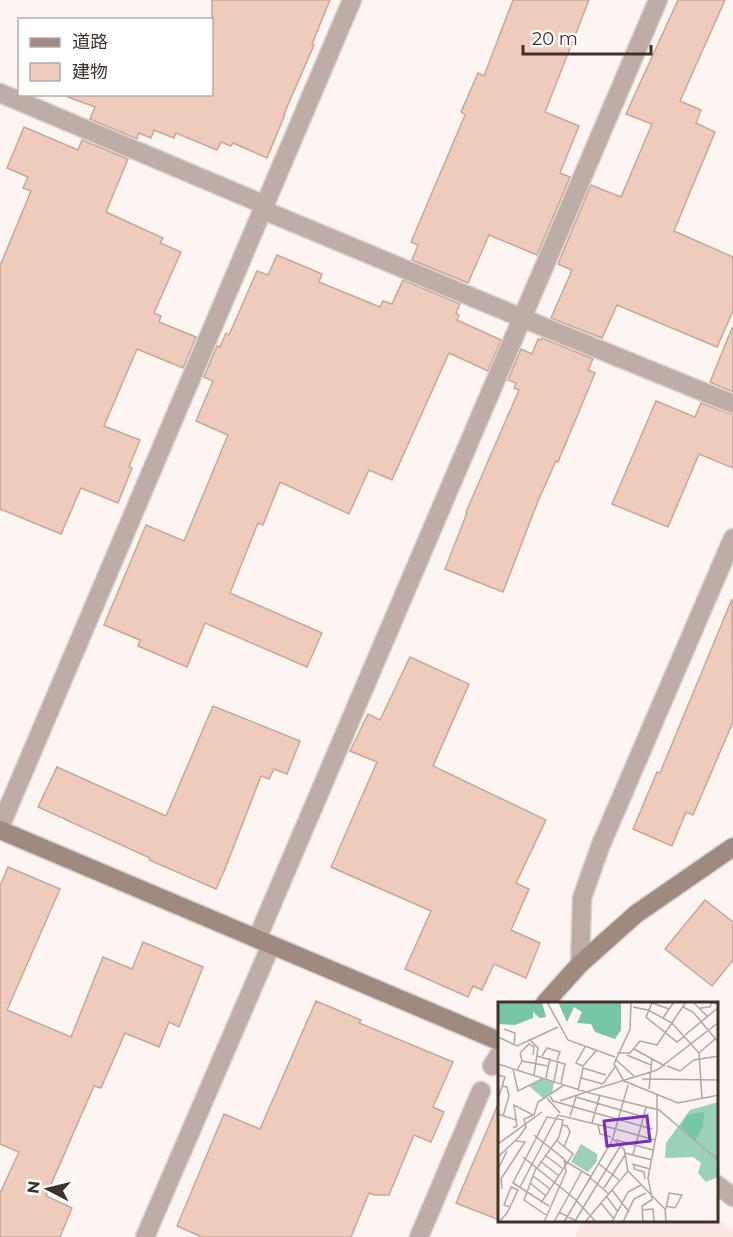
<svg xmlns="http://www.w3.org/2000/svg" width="733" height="1237" font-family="Montserrat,'Noto Sans JP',sans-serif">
<rect width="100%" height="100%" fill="#fcf5f1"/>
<polygon fill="#fce7e1" points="717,1218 733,1231 733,1237 575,1237 582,1221 716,1220"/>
<g fill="#eecbba" stroke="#c8a796" stroke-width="1.5">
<polygon points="212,0 330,0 312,44 314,45 284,114 285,114 267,158 233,143 231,146 221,142 217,150 176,133 174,138 154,130 151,138 139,133 137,139 90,119 95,107 68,97 69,94 212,94"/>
<polygon points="513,0 589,0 545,112 579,126 560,173 570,177 537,255 489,235 468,283 412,260 418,245 411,242 465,115 461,112 478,73 484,76"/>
<polygon points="678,0 725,0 680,101 701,110 696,123 715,132 674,231 733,257 733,311 717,347 617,305 602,338 551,318 572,270 558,264 591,185 621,197 652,124 626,114"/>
<polygon points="24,127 78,150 82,140 128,159 106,212 163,238 160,243 181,252 154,313 161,316 159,322 196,337 183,368 137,349 104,426 140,440 129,467 132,468 118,503 81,488 61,534 0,509 0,266 31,191 23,188 28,177 7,168"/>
<polygon points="277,255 322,274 319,282 380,307 383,301 392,304 403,280 460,304 456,313 459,315 457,320 501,340 488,371 449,353 392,480 369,470 349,514 280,482 263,525 258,523 230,593 322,633 307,667 205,623 187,667 138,646 140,640 104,625 146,525 184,541 228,435 196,421 213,381 204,377 217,346 220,347 226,333 229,335 257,271 268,275"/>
<polygon points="732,328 733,328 733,392 710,382"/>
<polygon points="542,338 593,359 588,370 595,373 558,462 556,461 538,501 503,592 445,569 467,513 466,512 519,390 514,388 516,383 508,380 521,349 532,354 538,339 541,340"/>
<polygon points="656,401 695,417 701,403 733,415 733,468 699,454 668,527 612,504"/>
<polygon points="732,599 733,722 693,815 686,812 672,846 633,829 657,772 660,773"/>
<polygon points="410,657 469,684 433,766 546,820 516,883 529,889 511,930 540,943 526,978 494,964 482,990 473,986 468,997 405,969 431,911 331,867 377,762 350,751 368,714 380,720"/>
<polygon points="213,706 300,741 287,774 274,769 269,779 261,776 225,869 216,889 149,860 150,858 38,807 57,767 166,816"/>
<polygon points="8,867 60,889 7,1010 71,1037 103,957 132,969 143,942 203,967 179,1027 169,1022 159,1047 125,1033 101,1088 94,1086 46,1196 72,1208 60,1237 0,1237 0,1193 19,1152 0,1144 0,886"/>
<polygon points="705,900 733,922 733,960 712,986 665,949"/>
<polygon points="316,1001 361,1020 359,1023 453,1062 433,1107 444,1112 431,1142 414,1135 389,1195 375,1195 369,1193 351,1237 202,1237 177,1226 224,1114 260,1129"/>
<polygon points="499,1102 499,1220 456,1203"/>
</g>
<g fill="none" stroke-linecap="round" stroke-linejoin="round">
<g stroke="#dad2cd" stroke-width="21">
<g id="street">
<polyline points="0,93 265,205"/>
<polyline points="263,210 522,318 733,404"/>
<polyline points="0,827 352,0"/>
<polyline points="257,939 658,0"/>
<polyline points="580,964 582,898 600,847 733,538"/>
<polyline points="492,1066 499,1055"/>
<polyline points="716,1184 733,1197"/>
<polyline points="145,1237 271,945"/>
<polyline points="419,1237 481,1091"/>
</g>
</g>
<g stroke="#dad2cd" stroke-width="21">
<g id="secondary">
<polyline points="0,830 499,1041"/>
<polyline points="545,1003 580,964 636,914 733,847"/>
</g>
</g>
<use href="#street" stroke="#bdada6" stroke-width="18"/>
<use href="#secondary" stroke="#a08a7f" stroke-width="18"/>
</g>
<g transform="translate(498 1002)">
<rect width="220" height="220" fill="#fcf5f1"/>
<path d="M 45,77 L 56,80 L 54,91 L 45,96 L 31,84 ZM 220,100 L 220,175 L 208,180 L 200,171 L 203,161 L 195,155 L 167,156 L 168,141 L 192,108 ZM 83,142 L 99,152 L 99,159 L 90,170 L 73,160 Z" fill="#9ad1b7"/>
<path d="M 0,0 L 44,0 L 48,15 L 42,16 L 35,10 L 35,16 L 17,23 L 0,22 ZM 60,0 L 123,0 L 123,28 L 117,37 L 97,30 L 93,22 L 79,21 L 84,10 L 76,5 L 69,20 ZM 206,110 L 205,124 L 197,139 L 183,124 L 190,113 Z" fill="#78c7a4"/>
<path fill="none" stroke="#b0a7a2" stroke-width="1.5" d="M 49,0 L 70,38 L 117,55M 195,0 L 209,14M 135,5 L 150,8 L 174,21 L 201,51 L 204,96M 185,5 L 195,10 L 221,41M 202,6 L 212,5 L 214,0 L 221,3M 171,7 L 154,1 L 148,15 L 179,40 L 187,34M 165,16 L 176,0M 6,27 L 17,31 L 16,43M 187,33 L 221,5M 0,35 L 19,44 L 60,25M 31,37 L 40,46 L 36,73M 136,47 L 167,64M 22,51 L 31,42 L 36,45 L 35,53M 119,51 L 132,51 L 142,39 L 159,43 L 188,0M 201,51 L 217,37M 129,53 L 153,63M 39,54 L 67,62 L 63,81M 44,54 L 49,46 L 62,50 L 59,58M 117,57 L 136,74M 24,59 L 50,64M 0,62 L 88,90 L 159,68 L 221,20M 85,64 L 78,61 L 87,45M 85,64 L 98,49M 169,64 L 182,69 L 196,58 L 221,54M 15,67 L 20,89 L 44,77M 19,68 L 24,59 L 22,51M 0,73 L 7,75 L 0,97M 48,76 L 52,56M 83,76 L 105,82 L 117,65M 144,77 L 221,78M 56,79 L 60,59M 126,79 L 116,62 L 132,27 L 133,0M 126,79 L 180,101 L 221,93M 4,84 L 9,85 L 11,94 L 5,114M 151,87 L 154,57M 80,89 L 85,66 L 108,73M 52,94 L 55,99 L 154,127M 49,96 L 62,111M 62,99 L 88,90 L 161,108 L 221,159M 0,112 L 18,118M 72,114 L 78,95 L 146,115M 94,121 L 102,93M 100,122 L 102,132 L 113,135M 143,124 L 148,105M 15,126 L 19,124 L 16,103 L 35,113M 118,127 L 157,138M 36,133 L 66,157 L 68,170 L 46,220M 118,138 L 155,148M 0,142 L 44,110M 127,151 L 154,158M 135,152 L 143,124M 47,153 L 64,166M 0,155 L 21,135 L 28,125 L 26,117 L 36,113 L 40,100 L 66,83M 25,155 L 77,197 L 98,220M 42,159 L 60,173M 67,159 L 92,174M 100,161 L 121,178M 134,162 L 152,167M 136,163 L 136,167 L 146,170 L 147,177M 38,166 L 26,198 L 48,213M 39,166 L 61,135 L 64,123M 0,167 L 9,149M 130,169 L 167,207 L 168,220M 35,174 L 52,187M 91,175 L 111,192M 32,181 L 48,194M 22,185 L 60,113 L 118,127M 106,186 L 127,153M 4,187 L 3,177 L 27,140 L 18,139M 114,188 L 131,210M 109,195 L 120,210M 154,196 L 150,176 L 159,129 L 159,92M 43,201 L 75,152 L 58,138M 103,201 L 116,217M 51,204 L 15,181 L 49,115 L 65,118 L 64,123 L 69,124 L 72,130 L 66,145M 168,207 L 171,191 L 184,193 L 177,206 L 168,204M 144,208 L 155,207 L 156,220M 61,210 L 80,220M 77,219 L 123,143M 1,220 L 9,211 L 20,188 L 13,185 L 6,203 L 12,205M 56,220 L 84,169M 66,220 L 114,139 L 130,83M 87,220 L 130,169 L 126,147 L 114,136M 114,220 L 130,190 L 143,183M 125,220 L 136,197 L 148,191M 145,220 L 144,204 L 155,197"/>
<path fill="#7b2cbf" fill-opacity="0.15" stroke="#7b2cbf" stroke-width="3" d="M 149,114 L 152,139 L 109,144 L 106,119 Z"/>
<rect width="220" height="220" fill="none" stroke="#3f322b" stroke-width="3"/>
</g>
<rect x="18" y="18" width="195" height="78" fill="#ffffff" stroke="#b2adaa" stroke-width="1.5"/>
<rect x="30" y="38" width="30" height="9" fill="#a08a7f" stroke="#b2adaa" stroke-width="1.5"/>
<text x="72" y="48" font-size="18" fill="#3f322b">道路</text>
<rect x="30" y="63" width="30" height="18" fill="#eecbba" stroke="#b2adaa" stroke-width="1.5"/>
<text x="72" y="78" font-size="18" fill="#3f322b">建物</text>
<g transform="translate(48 1189) rotate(277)" stroke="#ffffff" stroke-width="4.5" paint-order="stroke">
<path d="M0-4.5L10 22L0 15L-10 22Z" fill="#3f322b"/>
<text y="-9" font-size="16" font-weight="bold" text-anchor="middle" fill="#3f322b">N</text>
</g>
<path d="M523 45v9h128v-9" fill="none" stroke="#3f322b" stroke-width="3"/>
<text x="532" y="45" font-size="18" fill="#3f322b" stroke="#ffffff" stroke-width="4.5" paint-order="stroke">20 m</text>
</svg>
